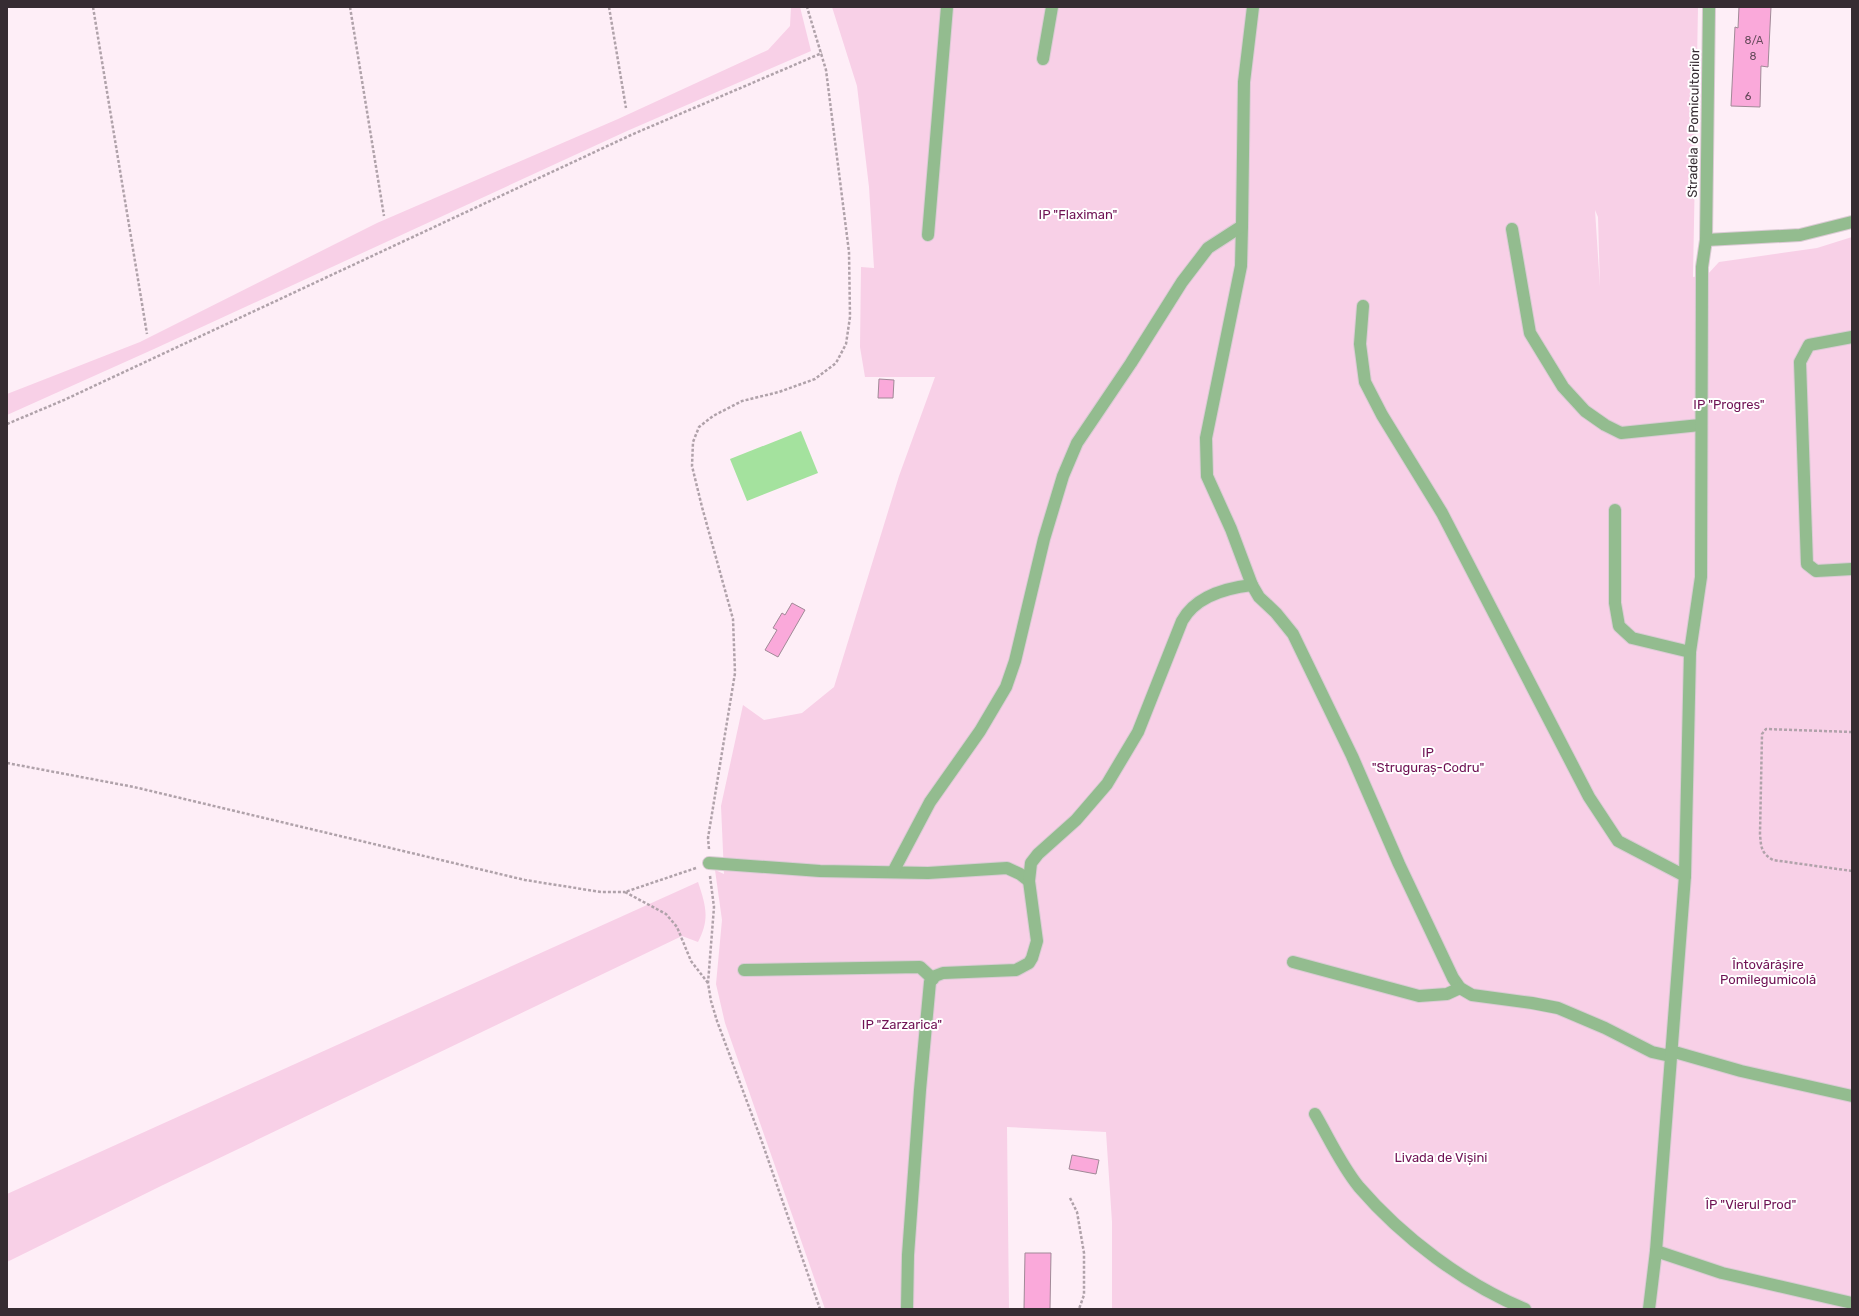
<svg xmlns="http://www.w3.org/2000/svg" width="1859" height="1316" font-family="Rubik,sans-serif">
<rect width="100%" height="100%" fill="#feeef7"/>
<g fill="#f8d0e7" fill-rule="evenodd">
<polygon points="791,7 800,7 811,51 627,131 154,349 7,415 7,394 140,342 377,223 618,119 768,50 790,26"/>
<path d="M 832,7 L 1698,7 L 1693,277 L 1707,275 L 1719,262 L 1817,248 L 1852,237 L 1852,1309 L 1112,1309 L 1112,1222 L 1106,1132 L 1007,1127 L 1009,1309 L 825,1309 L 725,1023 L 716,984 L 722,920 L 715,870 L 724,874 L 721,806 L 743,705 L 764,720 L 802,713 L 834,687 L 899,476 L 935,377 L 865,377 L 860,347 L 861,267 L 874,268 L 869,187 L 857,86 ZM 1595,210 L 1598,217 L 1600,287 Z"/>
<path d="M 698,882 C 706,906 710,919 698,942 L 682,936 L 163,1185 L 7,1262 L 7,1194 Z"/>
</g>
<polygon fill="#a4e29e" points="801,431 818,473 747,501 730,459"/>
<g fill="#faa9da" stroke="#a18997">
<polygon points="1739,7 1771,7 1768,67 1761,66 1760,107 1731,106 1735,27 1738,28"/>
<polygon points="879,379 894,380 893,398 878,398"/>
<polygon points="792,603 805,610 778,657 765,650 777,630 773,628 782,613 785,615"/>
<polygon points="1072,1155 1099,1160 1096,1174 1069,1169"/>
<polygon points="1025,1253 1051,1253 1050,1309 1024,1309"/>
</g>
<g fill="none" stroke-linecap="round" stroke-linejoin="round">
<g stroke="#dacbd4" stroke-width="14">
<g id="minor">
<polyline points="1043,59 1052,7"/>
<polyline points="1242,226 1241,266 1206,438 1207,476 1231,529 1252,585 1259,597 1276,613 1293,634 1352,756 1399,864 1453,978 1460,988 1472,995 1532,1003 1558,1008 1605,1028 1652,1052 1670,1056"/>
<polyline points="1512,229 1530,333 1563,387 1585,411 1605,425 1621,433 1700,425"/>
<polyline points="928,235 947,7"/>
<polyline points="1706,240 1800,235 1852,222"/>
<polyline points="1363,306 1360,344 1365,382 1382,415 1442,513 1589,797 1618,841 1685,876"/>
<polyline points="1852,337 1809,345 1800,362 1807,564 1816,571 1852,569"/>
<polyline points="1615,510 1615,603 1619,626 1632,638 1690,652"/>
<polyline points="709,863 820,871 928,873 1007,868 1020,874 1029,881"/>
<polyline points="893,872 930,802 980,731 1006,687 1015,661 1044,539 1063,476 1077,443 1131,363 1182,282 1208,248 1242,226 1244,82 1253,7"/>
<polyline points="1293,962 1419,996 1447,994 1460,988"/>
<polyline points="744,970 920,967 933,979"/>
<polyline points="1671,1051 1741,1071 1852,1096"/>
<path d="M 1315,1114 C 1329,1138 1341,1165 1359,1187 C 1402,1237 1464,1284 1525,1309"/>
<polyline points="1656,1251 1722,1273 1852,1303"/>
<path d="M 907,1309 L 908,1255 L 920,1090 L 930,982 L 935,976 L 943,973 L 1016,970 L 1029,963 L 1032,958 L 1037,941 L 1029,881 L 1031,863 L 1038,854 L 1076,820 L 1107,784 L 1138,732 L 1182,621 C 1195,597 1226,588 1252,585"/>
<polyline points="1649,1309 1656,1251 1685,876 1690,652 1701,577 1702,267 1706,240 1709,7"/>
</g>
</g>
<g stroke="#b0a2aa" stroke-width="2.5" stroke-dasharray="3 2" stroke-linecap="butt">
<polyline points="93,7 147,334"/>
<polyline points="350,7 384,216"/>
<polyline points="609,7 626,108"/>
<polyline points="7,424 64,400 631,135 822,53"/>
<path d="M 1852,732 L 1766,729 L 1762,734 L 1760,834 C 1761,847 1761,853 1773,860 L 1852,871"/>
<polyline points="7,763 134,787 525,880 601,892 625,892"/>
<polyline points="709,849 708,838 735,673 733,619 702,507 692,466 693,442 699,427 713,416 742,401 779,392 815,379 836,363 846,344 850,317 849,252 826,70 807,7"/>
<polyline points="696,868 625,892 666,914 677,927 691,961 708,983"/>
<polyline points="710,876 714,907 708,983 711,1001 717,1021 762,1142 820,1309"/>
<polyline points="1070,1198 1077,1212 1084,1253 1084,1295 1079,1309"/>
</g>
<use href="#minor" stroke="#93bc8f" stroke-width="12"/>
</g>
<g text-anchor="middle" stroke-width="4" stroke-linejoin="round" paint-order="stroke">
<g font-size="11" fill="#674b5c">
<text x="1754" y="44">8/A</text>
<text x="1753" y="60">8</text>
<text x="1748" y="100">6</text>
</g>
<g font-size="13" fill="#362c32" stroke="#fff">
<text transform="translate(1693 123) rotate(-89)" y="5">Stradela 6 Pomicultorilor</text>
</g>
<g font-size="13" fill="#6f1254" stroke="#fff">
<text x="1078" y="219">IP "Flaximan"</text>
<text x="1729" y="409">IP "Progres"</text>
<text x="1428" y="757">IP<tspan x="1428" dy="15">"Struguraș-Codru"</tspan></text>
<text x="1768" y="969">Întovărășire<tspan x="1768" dy="15">Pomilegumicolă</tspan></text>
<text x="902" y="1029">IP "Zarzarica"</text>
<text x="1441" y="1162">Livada de Vișini</text>
<text x="1751" y="1209">ÎP "Vierul Prod"</text>
</g>
</g>
<rect width="1859" height="1316" fill="none" stroke="#362c32" stroke-width="16"/>
</svg>
